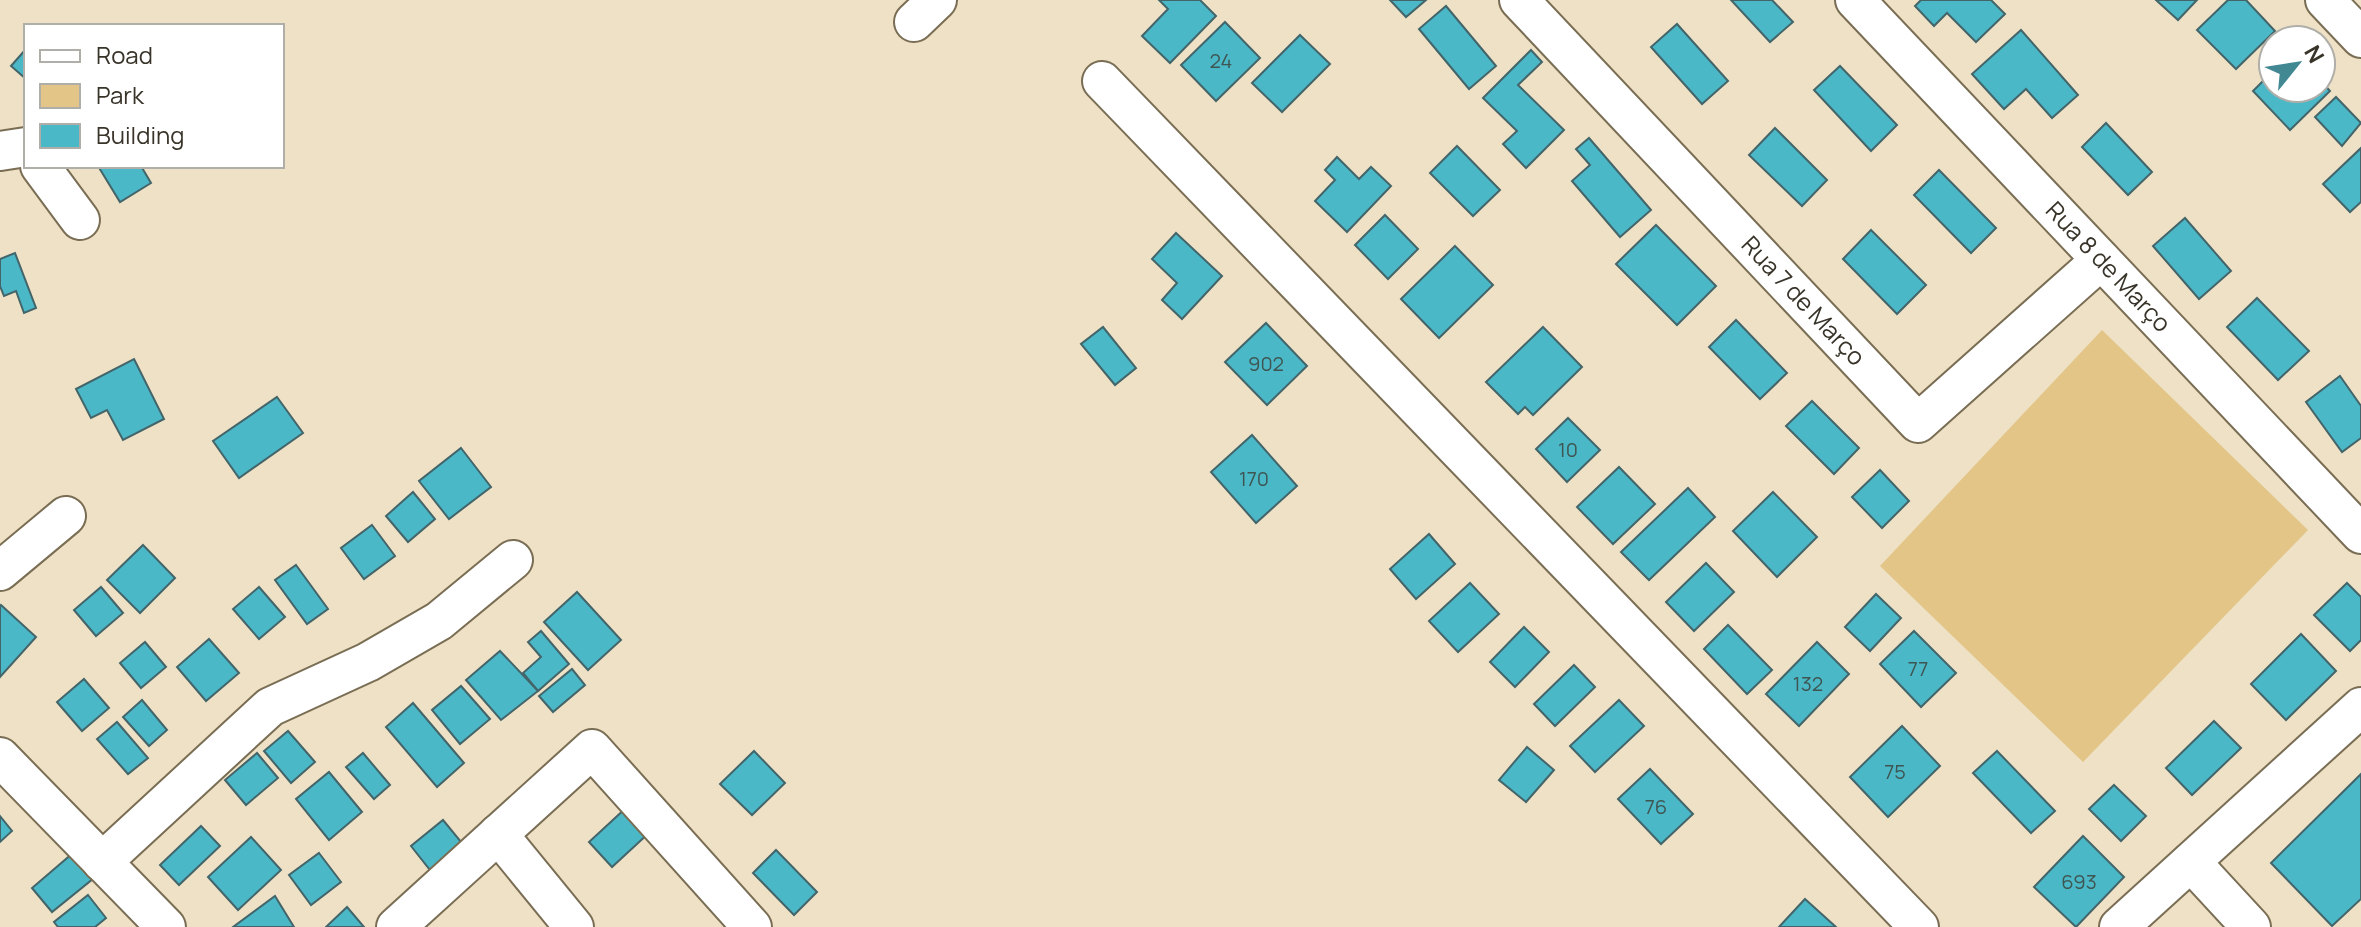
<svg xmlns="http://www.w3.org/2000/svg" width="2361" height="927" font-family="Manrope,sans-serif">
<rect width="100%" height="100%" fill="#eee1c5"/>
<polygon fill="#e2c587" points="2102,330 2308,530 2083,762 1880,566"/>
<g fill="#4bb8c8" stroke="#43656a" stroke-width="2">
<polygon points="1159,0 1200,0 1216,16 1170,63 1142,36 1168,9"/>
<polygon points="1390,0 1426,0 1406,17"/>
<polygon points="1731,0 1772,0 1793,22 1770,42"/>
<polygon points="1921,0 1991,0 2005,14 1976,42 1947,13 1934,26 1915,6"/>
<polygon points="2156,0 2197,0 2178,20"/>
<polygon points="2228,0 2246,0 2275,31 2236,69 2197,30"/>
<polygon points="1446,6 1496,66 1469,89 1419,29"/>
<polygon points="1225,22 1260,58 1216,101 1181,65"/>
<polygon points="1677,24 1728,81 1702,104 1651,47"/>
<polygon points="2021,30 2078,95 2052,118 2026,89 2004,109 1972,74"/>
<polygon points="1300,35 1330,64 1282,112 1252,83"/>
<polygon points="26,49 26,79 11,66"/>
<polygon points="1531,50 1542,62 1518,85 1564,130 1526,168 1503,144 1517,131 1483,98"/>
<polygon points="1840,66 1897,125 1871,151 1814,90"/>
<polygon points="2273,71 2273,88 2321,88 2321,81 2330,91 2290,130 2253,91"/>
<polygon points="2336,97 2361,123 2342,146 2315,117"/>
<polygon points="2106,123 2152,172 2128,195 2082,147"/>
<polygon points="1775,128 1827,180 1802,206 1749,155"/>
<polygon points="1589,138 1651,210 1620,237 1572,181 1590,165 1576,149"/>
<polygon points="1457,146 1500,190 1473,216 1430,173"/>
<polygon points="2361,148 2361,202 2350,212 2323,184"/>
<polygon points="1337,157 1359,179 1371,167 1391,186 1347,232 1315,201 1335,180 1325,170"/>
<polygon points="98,166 141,166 151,183 120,202"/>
<polygon points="1939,170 1996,228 1971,253 1914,195"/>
<polygon points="1385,215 1418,249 1388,279 1355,245"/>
<polygon points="2185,218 2231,271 2199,299 2153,246"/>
<polygon points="1656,225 1716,286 1677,325 1616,264"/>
<polygon points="1871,230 1926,285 1897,314 1843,259"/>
<polygon points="1176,233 1222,276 1182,319 1162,300 1177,283 1152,259"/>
<polygon points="1455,246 1493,285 1439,338 1401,299"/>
<polygon points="15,253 36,308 24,313 16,291 4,296 0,286 0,259"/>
<polygon points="2257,298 2309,351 2278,380 2227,327"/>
<polygon points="1736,320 1787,373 1760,399 1709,347"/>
<polygon points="1266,323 1307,366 1267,405 1225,362"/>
<polygon points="1103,327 1136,368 1115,385 1081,344"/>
<polygon points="1543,327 1582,367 1533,415 1525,407 1518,414 1486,382"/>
<polygon points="134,359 164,419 123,440 107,410 91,418 76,389"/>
<polygon points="2340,376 2361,406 2361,438 2342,452 2306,402"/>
<polygon points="277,397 303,433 239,478 213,441"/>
<polygon points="1812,401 1859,448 1834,474 1786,426"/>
<polygon points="1568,418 1600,450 1567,482 1536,449"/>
<polygon points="1252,435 1297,486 1256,523 1211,472"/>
<polygon points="461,448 491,487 449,519 419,481"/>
<polygon points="1619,467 1655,504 1613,544 1577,507"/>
<polygon points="1880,470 1909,501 1882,528 1852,497"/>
<polygon points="1688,488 1715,517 1649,580 1621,552"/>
<polygon points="413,492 435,519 408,542 386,516"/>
<polygon points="1773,492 1817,537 1777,577 1733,531"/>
<polygon points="372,525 395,556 364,579 341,548"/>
<polygon points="1429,534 1455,564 1416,599 1390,569"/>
<polygon points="143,545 175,578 140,613 107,580"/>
<polygon points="1706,563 1734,592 1694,631 1666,602"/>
<polygon points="296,565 328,609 307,624 275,580"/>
<polygon points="1470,583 1499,614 1458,652 1429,621"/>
<polygon points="2347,583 2361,597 2361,640 2350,651 2314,615"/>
<polygon points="101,587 123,613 96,636 74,610"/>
<polygon points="259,587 285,617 259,639 233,609"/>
<polygon points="577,592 621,640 588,670 544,622"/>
<polygon points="1876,594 1901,618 1870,651 1845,627"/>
<polygon points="1,605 36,637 0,677 0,606"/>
<polygon points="1728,625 1772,670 1747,694 1704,649"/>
<polygon points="1524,627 1549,652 1515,687 1490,662"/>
<polygon points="541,631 569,664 538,691 523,673 541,657 528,642"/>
<polygon points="1914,631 1956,673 1921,707 1880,664"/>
<polygon points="2301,634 2336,671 2286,720 2251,684"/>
<polygon points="209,639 239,673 206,701 177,667"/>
<polygon points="145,642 166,667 141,688 120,663"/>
<polygon points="1817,642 1849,674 1799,726 1766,694"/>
<polygon points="500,651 538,691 501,720 466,680"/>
<polygon points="1574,665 1595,687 1555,726 1534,704"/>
<polygon points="572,669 585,685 553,712 539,696"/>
<polygon points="84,679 109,708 82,731 57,702"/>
<polygon points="461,686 490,719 460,744 432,710"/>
<polygon points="142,700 167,730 149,746 123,717"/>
<polygon points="1619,700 1644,726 1595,772 1570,746"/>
<polygon points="413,703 464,763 437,787 386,727"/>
<polygon points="2214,721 2241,748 2192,795 2166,768"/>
<polygon points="117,722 148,758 128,774 97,739"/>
<polygon points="1902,726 1940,766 1888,817 1850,777"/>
<polygon points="288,731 315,762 291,783 264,751"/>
<polygon points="1527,747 1554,770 1526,802 1499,780"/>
<polygon points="754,751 785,783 752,815 720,784"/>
<polygon points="1997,751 2055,811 2031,833 1973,773"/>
<polygon points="257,753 278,778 246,805 225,780"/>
<polygon points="363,753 390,785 374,799 346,767"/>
<polygon points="1650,769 1693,814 1661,844 1618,799"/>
<polygon points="329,772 362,812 329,840 296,799"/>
<polygon points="2361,774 2361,899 2332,926 2271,863"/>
<polygon points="2114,785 2146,816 2121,841 2089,809"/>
<polygon points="627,807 650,832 612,867 589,842"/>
<polygon points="0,816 12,831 0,842"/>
<polygon points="443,820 462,843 430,870 411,846"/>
<polygon points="201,826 220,846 179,885 160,865"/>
<polygon points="2083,836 2124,877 2076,927 2034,887"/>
<polygon points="251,837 281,870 238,910 208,877"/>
<polygon points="776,850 817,892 794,915 753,873"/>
<polygon points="73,853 94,878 52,912 32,888"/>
<polygon points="319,853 341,882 311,905 289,875"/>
<polygon points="88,895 106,918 95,927 58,927 54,922"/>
<polygon points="275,896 294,927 233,927"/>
<polygon points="1805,899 1836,927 1779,927"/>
<polygon points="347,907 364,927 326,927"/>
</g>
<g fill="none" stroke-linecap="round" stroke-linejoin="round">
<g stroke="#796d54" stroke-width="42">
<g id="minor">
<path id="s1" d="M 1519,0 L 1918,423 L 2101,260"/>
<path id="s2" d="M 1855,0 L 2361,534"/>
<polyline points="2325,0 2361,38"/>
<polyline points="914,22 937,0"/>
<polyline points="1102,81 1919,927"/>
<polyline points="0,151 26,147"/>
<polyline points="40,166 80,220"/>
<polyline points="0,571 66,516"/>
<polyline points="0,757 166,927"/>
<polyline points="498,834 574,927"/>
<polyline points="102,862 270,707 368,662 439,621 513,560"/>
<polyline points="2191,862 2251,927"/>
<polyline points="396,927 592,749 752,927"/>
<polyline points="2119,927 2361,707"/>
</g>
</g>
<use href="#minor" stroke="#fff" stroke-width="38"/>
</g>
<g text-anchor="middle" stroke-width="7" stroke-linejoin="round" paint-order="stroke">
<g font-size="20" fill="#3e5551">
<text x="1221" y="68">24</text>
<text x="1266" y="371">902</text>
<text x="1568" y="457">10</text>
<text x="1254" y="486">170</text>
<text x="1918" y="676">77</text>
<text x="1808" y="691">132</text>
<text x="1895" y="779">75</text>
<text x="1656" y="814">76</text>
<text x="2079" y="889">693</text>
</g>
<g font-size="24" fill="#393429" stroke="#fff">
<text dy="8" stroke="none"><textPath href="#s2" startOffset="368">Rua 8 de Março</textPath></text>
<text dy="8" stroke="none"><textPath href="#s1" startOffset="414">Rua 7 de Março</textPath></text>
</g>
</g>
<rect x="24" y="24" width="260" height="144" fill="#ffffff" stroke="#b0aea9" stroke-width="2"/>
<rect x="40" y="50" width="40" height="12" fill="#ffffff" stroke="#b0aea9" stroke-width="2"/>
<text x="96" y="64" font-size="24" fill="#393429">Road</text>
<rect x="40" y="84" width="40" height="24" fill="#e2c587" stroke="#b0aea9" stroke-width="2"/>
<text x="96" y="104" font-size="24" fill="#393429">Park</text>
<rect x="40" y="124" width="40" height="24" fill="#4bb8c8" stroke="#b0aea9" stroke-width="2"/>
<text x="96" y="144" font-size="24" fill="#393429">Building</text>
<g transform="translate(2297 64) rotate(60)"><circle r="38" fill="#ffffff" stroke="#b0aea9" stroke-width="2"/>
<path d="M0-6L14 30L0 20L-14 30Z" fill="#428893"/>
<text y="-12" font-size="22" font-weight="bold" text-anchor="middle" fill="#393429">N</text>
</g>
</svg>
